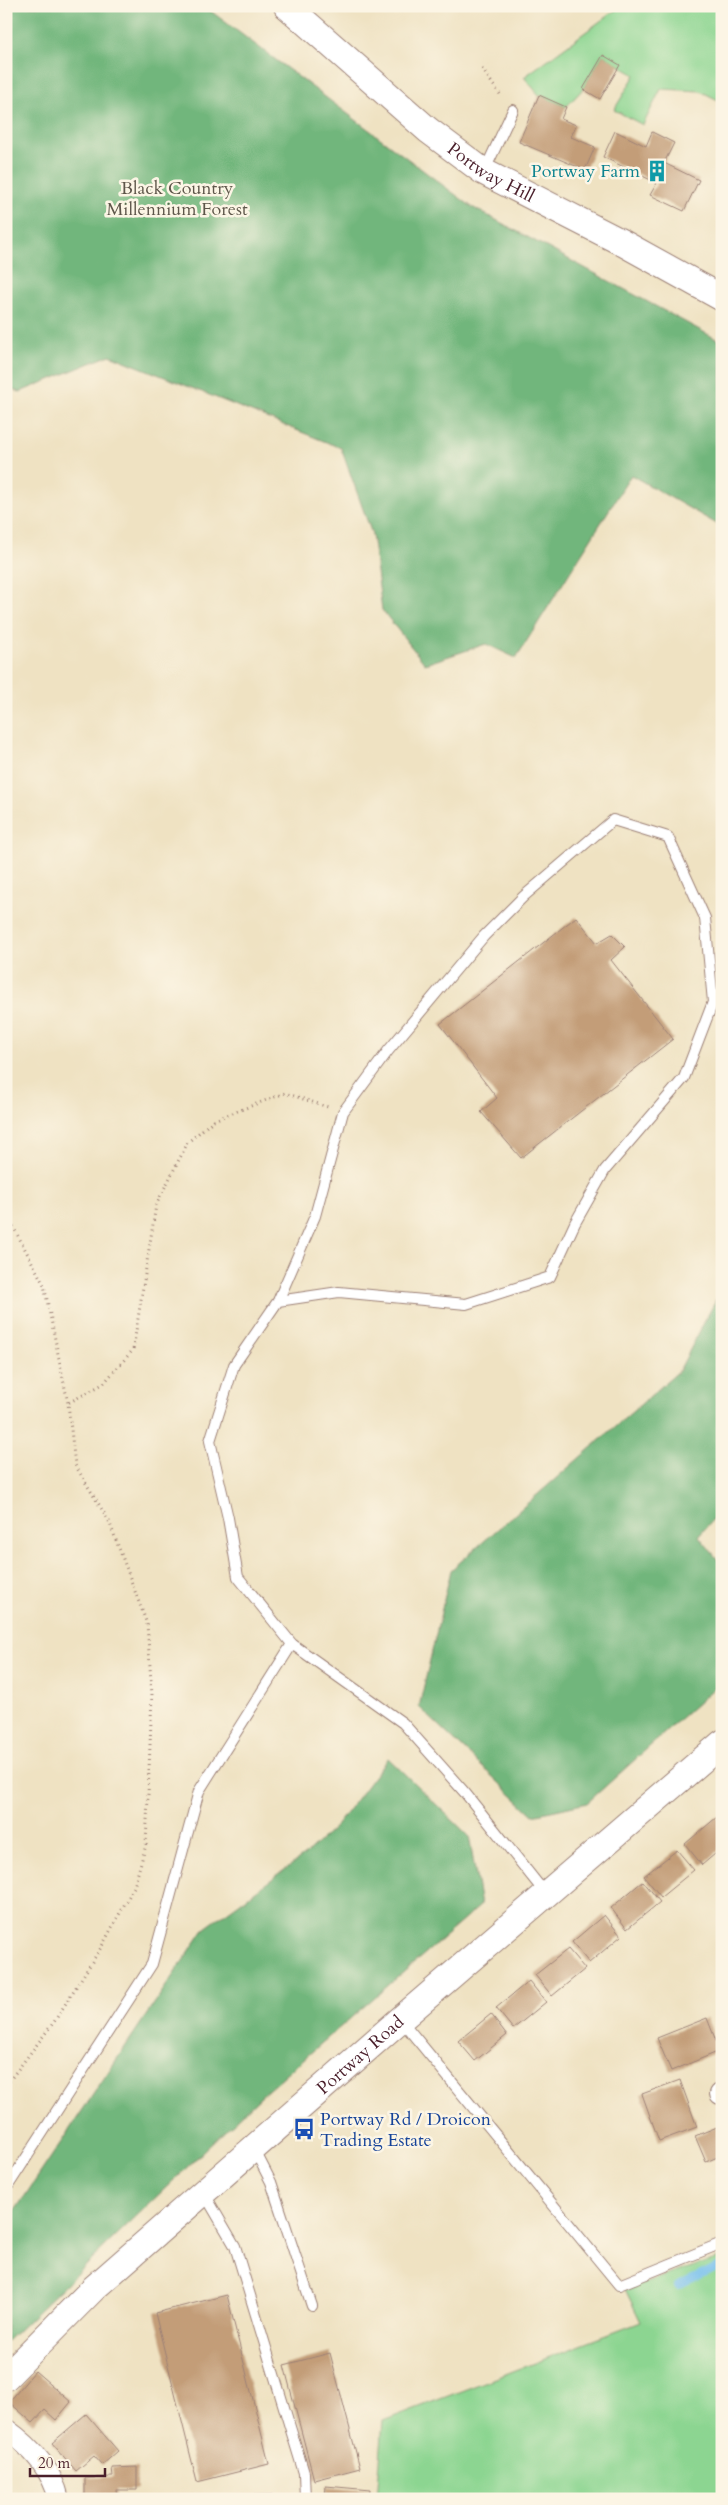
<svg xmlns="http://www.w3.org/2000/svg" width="728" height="2505" font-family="Cardo,serif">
<rect width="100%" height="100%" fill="#fcf5e5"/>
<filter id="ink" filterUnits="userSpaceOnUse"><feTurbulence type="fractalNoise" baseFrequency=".02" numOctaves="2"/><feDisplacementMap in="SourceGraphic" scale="10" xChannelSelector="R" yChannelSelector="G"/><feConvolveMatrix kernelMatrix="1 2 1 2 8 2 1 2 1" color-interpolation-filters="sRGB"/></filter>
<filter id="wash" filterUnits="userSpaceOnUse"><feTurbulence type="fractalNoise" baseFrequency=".0096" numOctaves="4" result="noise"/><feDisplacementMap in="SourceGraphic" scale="20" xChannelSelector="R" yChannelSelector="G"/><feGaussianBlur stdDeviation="1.12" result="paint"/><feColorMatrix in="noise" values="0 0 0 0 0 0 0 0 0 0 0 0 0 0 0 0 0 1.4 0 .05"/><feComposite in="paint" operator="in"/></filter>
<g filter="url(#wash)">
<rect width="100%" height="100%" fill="#efe2c2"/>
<g fill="#8cd591" stroke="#6b7a5e">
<polygon points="621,6 722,6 722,102 700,91 661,89 643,125 614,110 635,75 603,55 583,89 566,107 539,95 524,77"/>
<polygon points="722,2257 722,2499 377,2499 383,2421 641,2322 625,2289"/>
</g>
<g fill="#71b67b" stroke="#5e6a53">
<polygon points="6,6 204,6 472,207 722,342 722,527 631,475 516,658 486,644 425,664 382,610 372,534 341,448 110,355 20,392 6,388"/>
<polygon points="722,1288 722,1508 699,1536 722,1565 722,1681 587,1803 533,1815 419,1707 451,1570 679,1371"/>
<polygon points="388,1758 469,1836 481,1905 262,2095 6,2342 6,2224 205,1928 305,1855 337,1825"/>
</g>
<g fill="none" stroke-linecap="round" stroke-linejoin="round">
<polyline stroke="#75c0ee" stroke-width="8" points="678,2286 722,2265"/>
</g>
<g id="blocks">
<g fill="#c39d78">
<polygon points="603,55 620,65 600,99 583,89"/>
<polygon points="539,95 566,107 561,119 576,125 571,137 595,147 585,170 519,142"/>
<polygon points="615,131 646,146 652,132 674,143 664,163 699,180 684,211 650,195 657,183 603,157"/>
<polygon points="576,917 597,943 612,934 625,947 611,960 673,1039 521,1158 481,1112 497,1098 440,1024"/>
<polygon points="717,1817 722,1823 722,1848 702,1865 685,1844"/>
<polygon points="677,1850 694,1870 661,1897 644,1876"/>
<polygon points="643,1881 660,1902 627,1929 611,1908"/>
<polygon points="604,1915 621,1936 589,1963 572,1942"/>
<polygon points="568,1949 585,1969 552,1996 535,1975"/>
<polygon points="529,1981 546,2002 513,2029 496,2008"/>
<polygon points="491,2014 507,2035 475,2061 458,2041"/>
<polygon points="707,2018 720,2051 671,2071 657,2038"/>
<polygon points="680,2080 697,2127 659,2141 642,2094"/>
<polygon points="722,2125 722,2155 706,2162 695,2136"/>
<polygon points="227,2295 269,2464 197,2482 155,2313"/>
<polygon points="330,2353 360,2468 314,2480 284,2365"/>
<polygon points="35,2371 71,2402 56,2420 45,2410 33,2423 9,2402"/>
<polygon points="86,2414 118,2451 102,2465 94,2456 76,2471 52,2443"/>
<polygon points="137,2467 137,2490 116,2490 117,2499 85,2499 85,2478 113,2477 112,2468"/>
<polygon points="326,2486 370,2490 369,2499 325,2499"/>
<polygon points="272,2495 272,2499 199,2499 199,2496"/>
</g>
</g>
</g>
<g filter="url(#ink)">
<use href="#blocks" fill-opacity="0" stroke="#9c8076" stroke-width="1"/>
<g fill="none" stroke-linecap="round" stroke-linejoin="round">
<g stroke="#9c8076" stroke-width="12">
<g id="service">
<polyline points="484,172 513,110"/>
<polyline points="278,1301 339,1292 466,1304 550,1277 575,1223 605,1170 684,1078 713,1002 705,918 668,837 613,820 524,896 484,936 388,1051 343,1112 315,1216 278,1301 234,1365 210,1441 228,1518 238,1577 292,1644 403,1723 466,1794 545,1893"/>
<polyline points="401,2020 619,2285 722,2243"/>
<polyline points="254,2149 271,2182 312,2306"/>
<polyline points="6,2189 152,1964 199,1791 292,1644"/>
<polyline points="204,2193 235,2246 304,2473 305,2499"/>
</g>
</g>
<g stroke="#9c8076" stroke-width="22">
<g id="minor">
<polyline points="720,2094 722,2094"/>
<path d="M 6,2429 C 30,2446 52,2470 59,2499"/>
</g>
</g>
<g stroke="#9c8076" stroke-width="28">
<g id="tertiary">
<path id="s1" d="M 287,6 L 428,130 L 484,172 L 621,242 L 722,298"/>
<path id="s2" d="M 6,2377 L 94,2288 L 401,2019 L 722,1743"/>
</g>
</g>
<g stroke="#9c8076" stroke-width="3" stroke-dasharray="1 4" stroke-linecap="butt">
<polyline points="482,69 502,97"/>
<polyline points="6,1213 44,1285 68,1403"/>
<polyline points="6,2085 54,2022 102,1946 134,1887 146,1845 152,1695 147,1624 109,1521 75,1465 68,1403 103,1384 133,1350 156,1205 188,1142 214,1120 285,1093 328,1107"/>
</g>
<use href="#service" stroke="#fff" stroke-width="10"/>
<use href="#minor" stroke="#fff" stroke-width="20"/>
<use href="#tertiary" stroke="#fff" stroke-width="26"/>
</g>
</g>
<defs>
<g id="building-bare" transform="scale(1.725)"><path d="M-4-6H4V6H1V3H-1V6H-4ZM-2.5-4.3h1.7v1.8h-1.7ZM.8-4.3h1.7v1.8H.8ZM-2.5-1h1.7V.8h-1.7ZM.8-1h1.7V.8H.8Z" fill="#0f9aa8" stroke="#fcf5e5" stroke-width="2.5" paint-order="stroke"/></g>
<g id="bus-bare" transform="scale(1.725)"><path d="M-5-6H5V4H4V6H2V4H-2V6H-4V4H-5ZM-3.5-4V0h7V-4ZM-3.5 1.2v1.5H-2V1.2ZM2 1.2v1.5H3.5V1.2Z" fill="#1a4fb4" stroke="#fcf5e5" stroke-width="2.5" paint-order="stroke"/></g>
</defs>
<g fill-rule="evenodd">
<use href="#building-bare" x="657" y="171"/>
<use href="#bus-bare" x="304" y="2129"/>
</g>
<g text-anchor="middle" stroke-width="5" stroke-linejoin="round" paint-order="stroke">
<g font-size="18" fill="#4a1f2b" stroke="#fcf5e5">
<text dy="6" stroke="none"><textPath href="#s1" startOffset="264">Portway Hill</textPath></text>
<text dy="6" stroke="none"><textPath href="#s2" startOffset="479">Portway Road</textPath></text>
</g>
<g font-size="18" fill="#0d838f" stroke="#fcf5e5" text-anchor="end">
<text x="640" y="177">Portway Farm</text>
</g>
<g font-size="18" fill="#5e564a" stroke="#fcf5e5">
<text x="177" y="194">Black Country<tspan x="177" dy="21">Millennium Forest</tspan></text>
</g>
<g font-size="18" fill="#164399" stroke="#fcf5e5" text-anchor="start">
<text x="320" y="2125">Portway Rd / Droicon<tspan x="320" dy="21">Trading Estate</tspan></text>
</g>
</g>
<rect width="728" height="2505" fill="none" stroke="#fcf5e5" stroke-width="25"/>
<path d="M30 2468v8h75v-8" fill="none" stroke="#4a1f2b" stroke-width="2.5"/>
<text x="38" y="2468" font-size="15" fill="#4a1f2b" stroke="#fcf5e5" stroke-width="4" paint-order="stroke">20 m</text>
</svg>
